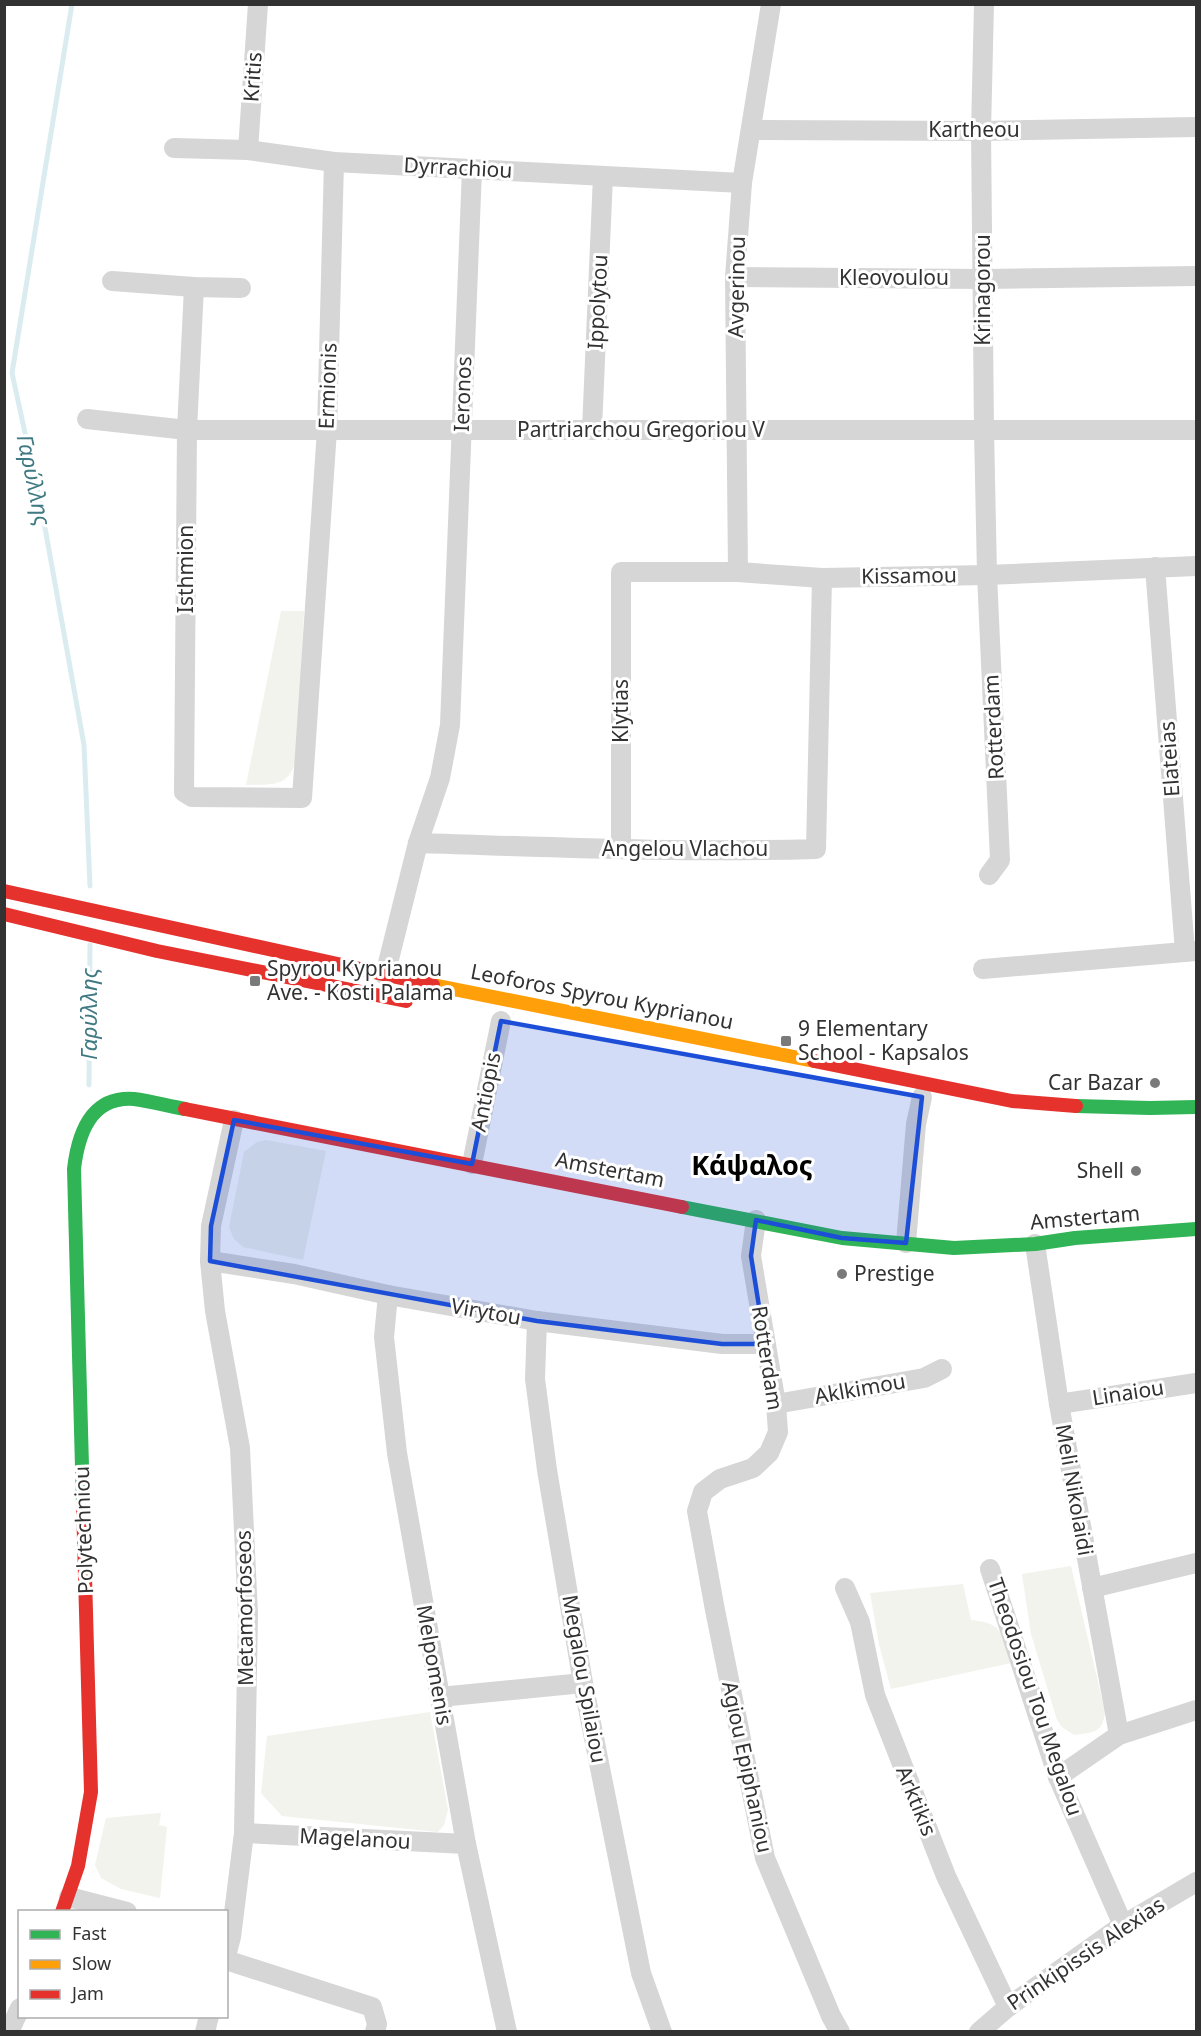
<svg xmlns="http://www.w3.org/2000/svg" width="1201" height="2036" font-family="'Noto Sans',sans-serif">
<rect width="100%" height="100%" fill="#fff"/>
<g fill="#f1f3ec">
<path d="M 281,611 L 304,611 L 297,755 C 290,788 275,784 246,785 Z"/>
<polygon points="266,1140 326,1151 303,1260 243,1247 234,1239 229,1227 244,1152 257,1142"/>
<path d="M 1071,1566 L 1105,1712 C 1102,1734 1094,1732 1074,1735 L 1062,1727 L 1057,1720 L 1031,1634 L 1022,1574 Z"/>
<path d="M 963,1584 L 971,1620 C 1005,1623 1001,1635 1011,1663 L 891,1689 L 879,1644 L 870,1593 Z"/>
<polygon points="430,1712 448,1810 444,1825 438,1832 282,1816 261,1793 267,1736"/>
<polygon points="161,1813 159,1825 167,1827 160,1898 121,1889 101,1878 95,1865 106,1818"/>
</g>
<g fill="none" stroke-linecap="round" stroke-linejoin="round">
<g stroke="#daecef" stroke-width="5">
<polyline points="72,4 12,373 42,511 84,745 90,886"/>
<polyline points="89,1085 90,945"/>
</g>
<g stroke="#d6d6d6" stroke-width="20">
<polyline points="984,4 981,131 984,430 987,575 1000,860 989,875"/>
<polyline points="751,130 981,131 1196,127"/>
<polyline points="174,148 248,150 334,162 742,183"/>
<polyline points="248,150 258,4"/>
<polyline points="735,277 984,279 1196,276"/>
<polyline points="112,281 194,287 241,288"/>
<polyline points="194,287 187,430 184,792 192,797 302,798 327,430 334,162"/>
<polyline points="87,419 187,430 1196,430"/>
<polyline points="592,429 603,176"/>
<polyline points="1155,567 1185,952"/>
<polyline points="738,572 735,277 742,183 771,4"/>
<path d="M 418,843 C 551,847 683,853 816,849 L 822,578"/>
<polyline points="621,849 621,572 738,572 822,578 987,575 1196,566"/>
<polyline points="983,969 1196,951"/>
<polyline points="385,975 418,843 440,778 450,725 472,169"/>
<polyline points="472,1164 501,1021"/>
<polyline points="756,1220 751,1256 776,1404 778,1432 769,1453 753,1468 720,1479 703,1492 697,1511 715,1610 765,1858 831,2016 840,2032"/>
<polyline points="906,1243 916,1124 922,1097"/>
<polyline points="1035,1244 1059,1404 1119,1735"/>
<polyline points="210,1261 294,1274 388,1295 537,1321 722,1344 765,1344"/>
<polyline points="388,1295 384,1337 397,1453 466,1844 507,2032"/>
<polyline points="537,1321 535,1379 547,1470 583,1683 641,1973 662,2032"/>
<polyline points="776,1404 924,1378 942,1369"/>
<polyline points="1059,1404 1196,1383"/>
<polyline points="990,1569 1058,1777 1123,1925"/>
<polyline points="845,1588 860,1622 875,1695 946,1876 1008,2007"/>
<polyline points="1092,1588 1196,1563"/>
<polyline points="440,1697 583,1683"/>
<polyline points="1058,1777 1119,1735 1196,1710"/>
<polyline points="244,1833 466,1844"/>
<polyline points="69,1897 127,1912"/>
<polyline points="226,1956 231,1937 244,1833 248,1614 240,1448 215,1311 210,1261 211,1226 234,1120"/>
<polyline points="226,1960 372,2007 377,2024 375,2032"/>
<polyline points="9,2032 20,2008"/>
<polyline points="205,2032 209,2016"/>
<polyline points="979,2032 1008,2007 1123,1925 1196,1882"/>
</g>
<g stroke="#30b455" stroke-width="14">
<polyline points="1076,1106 1150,1108 1196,1107"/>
<polyline points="682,1207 842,1238 954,1248 1035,1244 1075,1238 1196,1229"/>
<path d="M 83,1504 L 74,1169 C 78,1135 90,1096 134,1099 C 150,1101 168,1106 185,1109"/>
</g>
<polyline stroke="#ff9f0a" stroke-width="14" points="433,985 814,1061"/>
<g stroke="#e5322d" stroke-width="14">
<polyline points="4,891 433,985"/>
<polyline points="4,914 157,951 406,1001"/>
<polyline points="814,1061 1012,1101 1076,1106"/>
<polyline points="185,1109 682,1207"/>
<polyline points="62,1912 78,1866 91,1792 83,1504"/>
</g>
</g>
<path fill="#1d4ed8" fill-opacity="0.2" stroke="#1d4ed8" stroke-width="4.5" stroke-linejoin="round" d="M 501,1021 L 922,1097 L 906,1243 L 842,1238 L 756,1220 L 751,1256 L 765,1344 L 722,1344 L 537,1321 L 210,1261 L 211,1226 L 234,1120 L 472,1164 Z"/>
<g fill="#7a7a7a" stroke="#fff" stroke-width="2">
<rect x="249" y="975" width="12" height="12" rx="3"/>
<rect x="780" y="1035" width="12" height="12" rx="3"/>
<circle cx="1155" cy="1083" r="6"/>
<circle cx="1136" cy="1171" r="6"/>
<circle cx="842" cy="1274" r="6"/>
</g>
<g text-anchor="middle" stroke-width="6" stroke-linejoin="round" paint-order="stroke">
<g font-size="21" fill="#323232" stroke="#fff">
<text transform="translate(253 77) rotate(-86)" y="7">Kritis</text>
<text x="974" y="137">Kartheou</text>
<text transform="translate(458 168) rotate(3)" y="7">Dyrrachiou</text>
<text x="894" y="285">Kleovoulou</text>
<text transform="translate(737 287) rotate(-89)" y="7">Avgerinou</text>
<text transform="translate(983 290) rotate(-90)" y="7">Krinagorou</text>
<text transform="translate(598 302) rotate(-87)" y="7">Ippolytou</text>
<text transform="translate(328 386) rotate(-88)" y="7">Ermionis</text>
<text transform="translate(463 394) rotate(-88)" y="7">Ieronos</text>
<text x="641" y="437">Partriarchou Gregoriou V</text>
<text transform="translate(186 569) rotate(-90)" y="7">Isthmion</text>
<text transform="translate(909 576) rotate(-1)" y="7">Kissamou</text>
<text transform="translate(621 711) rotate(-90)" y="7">Klytias</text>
<text transform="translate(994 727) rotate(-93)" y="7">Rotterdam</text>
<text transform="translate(1170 759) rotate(-94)" y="7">Elateias</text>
<text x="685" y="856">Angelou Vlachou</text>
<text transform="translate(602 997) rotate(11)" y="7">Leoforos Spyrou Kyprianou</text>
<text transform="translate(486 1092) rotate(-79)" y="7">Antiopis</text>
<text transform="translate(610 1170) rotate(11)" y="7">Amstertam</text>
<text transform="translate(1085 1218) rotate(-5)" y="7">Amstertam</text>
<text transform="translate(486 1312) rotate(10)" y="7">Virytou</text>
<text transform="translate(767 1358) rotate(81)" y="7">Rotterdam</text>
<text transform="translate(860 1389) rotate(-10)" y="7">Aklkimou</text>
<text transform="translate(1128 1393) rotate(-9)" y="7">Linaiou</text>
<text transform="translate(1074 1490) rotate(80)" y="7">Meli Nikolaidi</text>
<text transform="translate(84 1530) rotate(-92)" y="7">Polytechniou</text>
<text transform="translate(245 1608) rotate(-91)" y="7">Metamorfoseos</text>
<text transform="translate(434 1665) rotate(80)" y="7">Melpomenis</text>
<text transform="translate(584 1679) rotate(80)" y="7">Megalou Spilaiou</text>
<text transform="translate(1035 1697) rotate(71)" y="7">Theodosiou Tou Megalou</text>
<text transform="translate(747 1767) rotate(78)" y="7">Agiou Epiphaniou</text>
<text transform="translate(916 1801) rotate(68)" y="7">Arktikis</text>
<text transform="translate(355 1839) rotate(3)" y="7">Magelanou</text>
<text transform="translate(1086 1954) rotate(-34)" y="7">Prinkipissis Alexias</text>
</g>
<g font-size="21" fill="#323232" stroke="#fff" text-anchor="start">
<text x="267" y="976">Spyrou Kyprianou<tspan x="267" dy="24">Ave. - Kosti Palama</tspan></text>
<text x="798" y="1036">9 Elementary<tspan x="798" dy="24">School - Kapsalos</tspan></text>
<text x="1143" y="1090" text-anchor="end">Car Bazar</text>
<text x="1124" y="1178" text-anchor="end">Shell</text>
<text x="854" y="1281">Prestige</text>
</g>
<g font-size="22" font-style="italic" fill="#3f7a83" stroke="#fff">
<text transform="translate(34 480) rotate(78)" y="8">Γαρύλλης</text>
<text transform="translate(89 1014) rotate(-90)" y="8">Γαρύλλης</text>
</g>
<g font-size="27" font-weight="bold" fill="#000" stroke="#fff">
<text x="752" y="1175">Κάψαλος</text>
</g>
</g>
<rect width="1201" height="2036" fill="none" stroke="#323232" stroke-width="12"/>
<rect x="18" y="1910" width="210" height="108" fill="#ffffff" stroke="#adadad" stroke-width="1.5"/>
<rect x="30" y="1930" width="30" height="9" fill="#30b455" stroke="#adadad" stroke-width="1.5"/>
<text x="72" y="1940" font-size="18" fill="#323232">Fast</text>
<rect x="30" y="1960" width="30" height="9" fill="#ff9f0a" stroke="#adadad" stroke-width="1.5"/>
<text x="72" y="1970" font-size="18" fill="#323232">Slow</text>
<rect x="30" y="1990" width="30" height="9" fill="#e5322d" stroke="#adadad" stroke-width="1.5"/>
<text x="72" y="2000" font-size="18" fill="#323232">Jam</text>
</svg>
